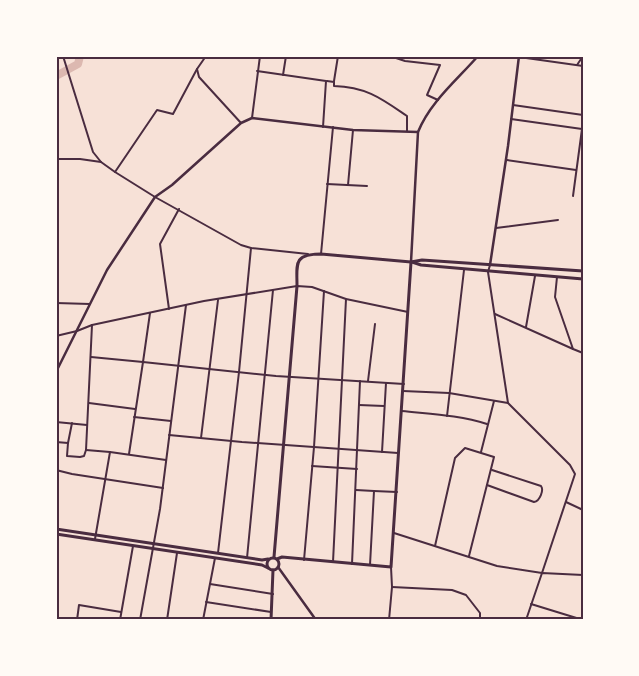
<svg xmlns="http://www.w3.org/2000/svg" width="639" height="676" font-family="'Noto Serif',serif">
<rect width="100%" height="100%" fill="#f7e1d7"/>
<g fill="none" stroke-linecap="round" stroke-linejoin="round">
<polyline stroke="#dcb8b0" stroke-width="8" points="56,76 78,64 80,56"/>
<g stroke="#4a2c40" stroke-width="2">
<polyline points="63,56 93,152 101,162 115,172 155,197 241,245 251,248 308,254"/>
<polyline points="390,56 405,61 440,65 427,95 438,100"/>
<polyline points="519,57 583,66"/>
<polyline points="577,65 583,56"/>
<polyline points="197,69 199,77 241,123"/>
<polyline points="257,71 326,81 323,127"/>
<polyline points="283,75 286,56"/>
<path d="M 327,81 L 334,82 L 334,86 C 367,87 382,99 407,116 L 407,131"/>
<polyline points="334,81 338,56"/>
<polyline points="513,105 583,115"/>
<polyline points="252,118 260,56"/>
<polyline points="511,119 582,129 573,196"/>
<polyline points="56,159 80,159 101,162"/>
<polyline points="507,160 576,170"/>
<polyline points="115,172 157,110 173,114 197,69 206,56"/>
<polyline points="327,184 367,186"/>
<polyline points="348,185 353,130"/>
<polyline points="496,228 558,220"/>
<polyline points="321,254 333,127"/>
<polyline points="56,303 90,304"/>
<polyline points="169,309 160,244 179,209"/>
<polyline points="495,314 573,349 555,297 557,277"/>
<polyline points="526,327 535,276"/>
<polyline points="56,336 77,331 92,325 204,301 297,286 312,287 346,299 408,312"/>
<polyline points="573,349 583,353"/>
<polyline points="91,357 143,362 150,313"/>
<polyline points="368,381 375,324"/>
<polyline points="403,391 449,393 508,403"/>
<polyline points="89,403 135,409"/>
<polyline points="359,405 384,406"/>
<path d="M 402,411 C 430,414 460,415 487,424"/>
<polyline points="583,412 583,419"/>
<polyline points="447,416 464,270"/>
<polyline points="134,417 171,421"/>
<polyline points="56,422 87,425"/>
<polyline points="169,435 242,442 398,453"/>
<polyline points="201,438 218,300"/>
<polyline points="56,442 68,443 72,423"/>
<polyline points="68,443 67,456 80,457 84,456 86,450 92,325"/>
<polyline points="86,450 110,452 95,539"/>
<polyline points="110,452 166,460"/>
<polyline points="382,452 386,383"/>
<polyline points="481,452 494,401"/>
<polyline points="129,454 143,362 276,376 404,384"/>
<polyline points="312,466 357,469"/>
<polyline points="56,470 72,474 163,488"/>
<path d="M 487,485 L 534,502 C 540,501 544,490 541,486 L 492,470"/>
<polyline points="356,490 374,491 370,565"/>
<polyline points="374,491 397,492"/>
<polyline points="566,502 583,510"/>
<polyline points="394,533 497,566 542,573 575,474 570,465 508,403 488,272 490,265"/>
<polyline points="435,546 455,458 465,448 494,457 469,556"/>
<polyline points="218,553 239,372 251,248"/>
<polyline points="247,558 273,290"/>
<polyline points="304,560 314,447 324,291"/>
<polyline points="333,562 346,299"/>
<polyline points="352,564 360,381"/>
<polyline points="210,584 273,594"/>
<polyline points="392,587 452,590 466,595 480,613 480,620"/>
<polyline points="206,602 271,612"/>
<polyline points="531,604 583,620"/>
<polyline points="77,620 79,605 121,612"/>
<polyline points="120,620 133,546"/>
<polyline points="140,620 160,509 186,305"/>
<polyline points="167,620 177,553"/>
<polyline points="203,620 215,558"/>
<polyline points="389,620 392,587 391,567"/>
<polyline points="526,620 542,573 583,575"/>
</g>
<g stroke="#4a2c40" stroke-width="2.5">
<polyline points="490,265 508,146 519,56"/>
<polyline points="278,567 316,620"/>
</g>
<g stroke="#4a2c40" stroke-width="2.5">
<path d="M 411,262 L 418,132 C 430,102 457,80 478,56"/>
<polyline points="56,372 107,270 155,197 172,185 241,123 252,118 353,130 418,132"/>
</g>
<g stroke="#4a2c40" stroke-width="3">
<polyline points="412,262 421,265 583,279"/>
<polyline points="56,529 262,560 268,559"/>
<polyline points="56,534 262,565 268,568"/>
<path d="M 274,557 L 297,286 C 297,264 293,254 321,254 L 411,262 L 422,260 L 583,271"/>
<circle cx="273" cy="564" r="6"/>
<polyline points="277,559 282,557 391,567 411,262"/>
<polyline points="271,620 273,570"/>
</g>
</g>
<rect width="639" height="676" fill="none" stroke="#fffaf5" stroke-width="115"/>
<rect x="58" y="58" width="524" height="560" fill="none" stroke="#4a2c40" stroke-width="2"/>
</svg>
